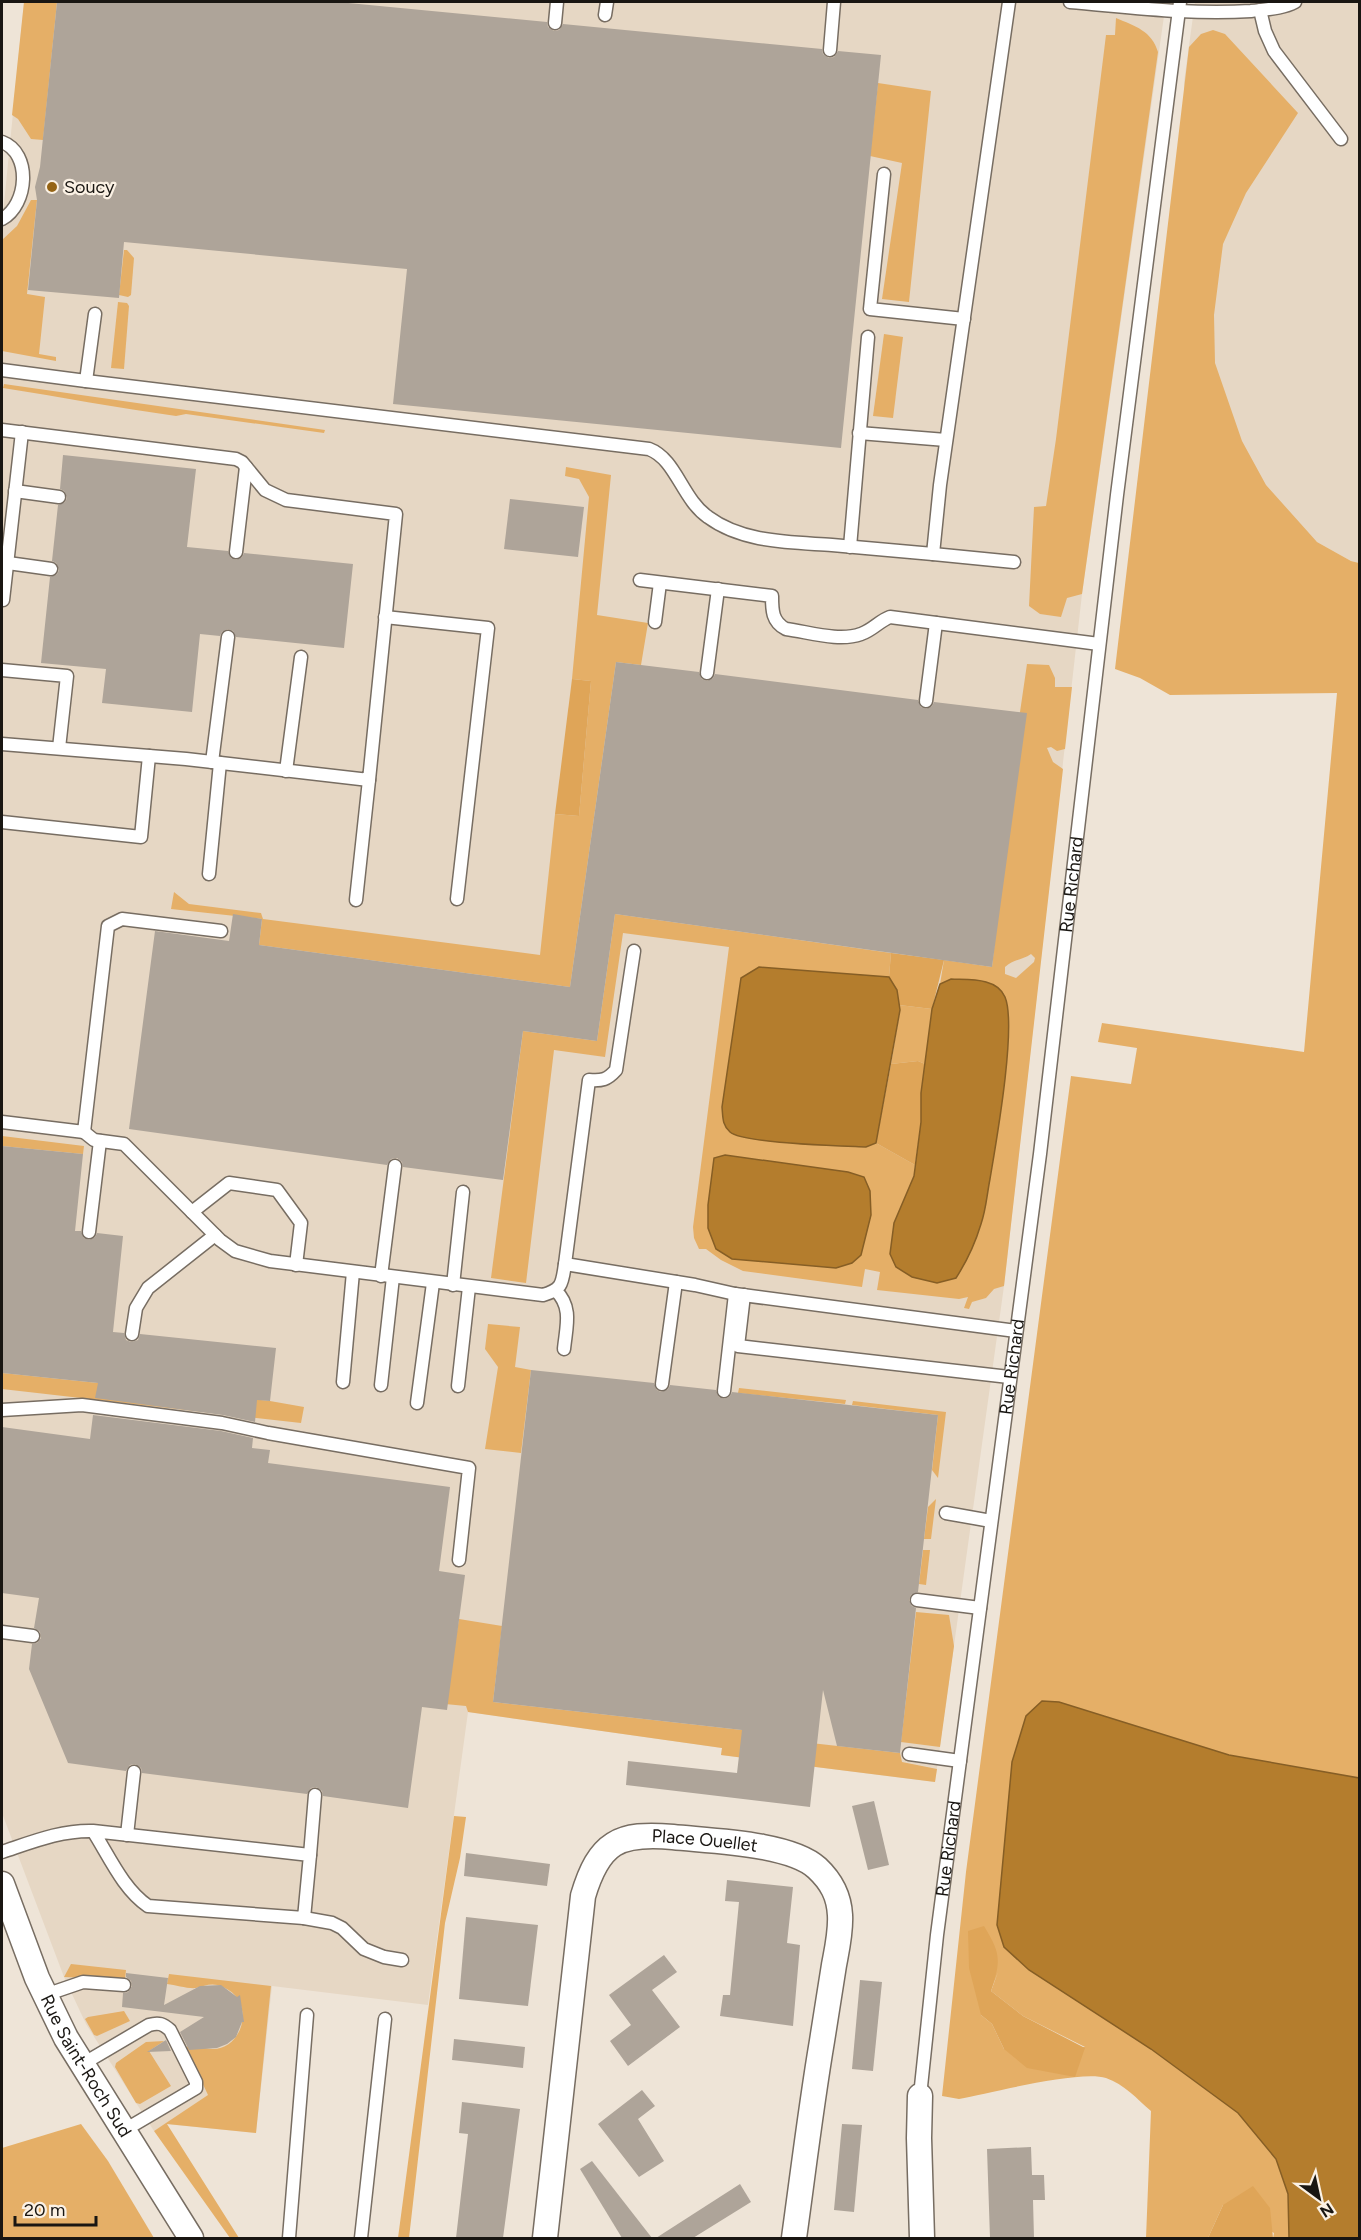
<svg xmlns="http://www.w3.org/2000/svg" width="1361" height="2240" font-family="Figtree,sans-serif">
<rect width="100%" height="100%" fill="#eee4d7"/>
<g fill="#e6d7c4">
<polygon points="24,2 1166,2 1082,594 1004,1286 935,1782 721,1755 722,1748 468,1712 428,2005 272,1986 256,2133 166,2124 154,2131 86,2024 64,1977 2,1813 2,224"/>
<polygon points="1195,2 1359,2 1359,563 1351,561 1317,542 1305,532 1196,551 1184,82"/>
</g>
<g fill="#e5af67" fill-rule="evenodd">
<polygon points="24,2 57,2 43,140 31,139 18,119 12,115"/>
<path d="M 1116,18 C 1135,26 1152,31 1158,52 L 1082,594 L 1067,598 L 1061,617 L 1040,614 L 1029,606 L 1034,507 L 1046,506 L 1056,439 L 1106,35 L 1115,35 Z"/>
<path d="M 1213,30 L 1225,34 L 1298,113 L 1246,193 L 1223,244 L 1214,315 L 1215,363 L 1242,441 L 1266,485 L 1317,542 L 1351,561 L 1359,563 L 1359,1778 L 1229,1755 L 1059,1702 L 1151,2049 L 1238,2113 L 1276,2159 L 1288,2194 L 1289,2238 L 1273,2238 L 1274,2233 L 1223,2205 L 1208,2238 L 1146,2238 L 1151,2111 C 1137,2099 1124,2084 1106,2078 C 1079,2070 991,2093 959,2099 L 942,2096 L 966,1872 L 1071,1076 L 1131,1084 L 1137,1048 L 1098,1042 L 1102,1023 L 1304,1052 L 1337,693 L 1170,695 L 1140,678 L 1115,669 L 1189,47 L 1201,34 ZM 998,1972 L 991,1991 L 1023,2016 L 1085,2047 L 1004,2049 L 992,2024 L 981,2015 Z"/>
<polygon points="878,83 931,91 909,302 882,299 902,163 870,156"/>
<polygon points="31,200 37,200 27,294 45,297 39,354 56,357 56,361 2,351 2,240 17,226"/>
<polygon points="124,250 127,250 134,258 131,295 128,297 119,295"/>
<polygon points="118,302 127,303 129,306 124,369 111,368"/>
<polygon points="884,334 903,337 893,418 873,416"/>
<path d="M 4,384 L 325,430 L 324,433 L 186,414 L 176,416 C 118,408 61,397 3,388 Z"/>
<polygon points="566,467 611,475 597,615 648,623 641,665 616,662 570,987 259,945 262,919 171,909 174,892 189,904 261,913 263,919 540,955 555,814 579,816 591,681 572,679 589,497 579,479 565,476"/>
<path d="M 1027,664 L 1049,665 L 1055,678 L 1055,687 L 1072,687 L 1065,749 L 1057,751 L 1051,747 L 1047,748 L 1053,762 L 1063,769 L 1004,1286 L 994,1289 L 986,1298 L 972,1302 L 969,1309 L 964,1308 L 968,1297 L 959,1299 L 877,1290 L 880,1272 L 865,1269 L 862,1287 L 743,1271 L 721,1260 L 706,1249 L 699,1249 L 694,1238 L 693,1227 L 729,947 L 623,933 L 605,1057 L 554,1050 L 526,1283 L 491,1278 L 523,1031 L 597,1041 L 615,914 L 891,953 L 889,977 L 759,967 L 742,978 L 722,1107 L 724,1125 L 754,1139 L 866,1147 L 876,1143 L 915,1165 L 914,1176 L 894,1223 L 897,1268 L 974,980 L 952,979 L 940,984 L 944,960 L 992,967 L 1020,712 ZM 1031,954 L 1035,958 L 1034,962 L 1016,978 L 1005,974 L 1005,967 C 1013,959 1023,960 1031,954 ZM 725,1155 L 848,1172 L 792,1263 L 772,1263 L 714,1158 Z"/>
<polygon points="899,1005 932,1009 925,1064 918,1061 891,1064 900,1011"/>
<polygon points="2,1136 84,1146 83,1154 2,1146"/>
<polygon points="488,1324 520,1327 515,1367 531,1370 521,1453 485,1449 498,1367 485,1349"/>
<polygon points="2,1373 270,1401 304,1407 301,1423 2,1389"/>
<polygon points="739,1388 846,1400 845,1404 738,1393"/>
<polygon points="853,1401 946,1412 938,1478 932,1470 938,1415 852,1405"/>
<polygon points="936,1499 931,1539 924,1539 928,1507"/>
<polygon points="923,1550 930,1550 926,1585 919,1584"/>
<polygon points="916,1612 949,1615 954,1646 940,1747 901,1742"/>
<polygon points="459,1619 502,1626 493,1702 742,1730 811,1743 900,1753 902,1762 937,1769 935,1782 721,1755 722,1748 468,1712 466,1706 445,1704"/>
<polygon points="454,1816 466,1817 460,1858 445,1923 409,2238 398,2238"/>
<polygon points="71,1964 126,1970 125,1980 64,1977"/>
<path d="M 169,1974 L 271,1986 L 256,2133 L 167,2124 L 239,2238 L 230,2238 L 154,2131 L 208,2095 L 186,2048 L 192,2042 C 196,2044 201,2047 205,2048 C 241,2057 259,2002 223,1987 C 212,1982 205,1986 196,1988 C 188,1989 176,1985 167,1984 Z"/>
<polygon points="124,2011 130,2021 97,2036 94,2035 85,2019 88,2017"/>
<polygon points="164,2041 149,2051 171,2086 140,2104 136,2103 115,2067 116,2063 146,2042"/>
<polygon points="81,2124 108,2161 154,2238 2,2238 2,2148"/>
</g>
<g fill="#dfa558">
<polygon points="572,679 591,681 579,816 555,814"/>
<polygon points="891,953 944,960 932,1009 899,1005 897,990 889,977"/>
<polygon points="918,1061 925,1064 921,1093 921,1122 915,1165 876,1143 891,1064"/>
<path d="M 984,1926 C 1001,1954 1001,1960 991,1991 L 1023,2016 L 1085,2048 L 1075,2077 L 1027,2068 L 1004,2049 L 992,2024 L 981,2015 L 969,1968 L 968,1931 Z"/>
<polygon points="1253,2186 1270,2208 1273,2238 1208,2238 1223,2205"/>
</g>
<g fill="#b47d2d" stroke="#865e25" stroke-width="1.5">
<path d="M 759,967 L 889,977 L 897,990 L 900,1010 L 876,1143 L 866,1147 C 843,1146 743,1144 730,1132 C 722,1125 723,1117 722,1107 L 741,978 Z"/>
<path d="M 951,979 C 968,980 997,977 1005,997 C 1017,1026 996,1143 990,1179 C 987,1194 986,1210 981,1224 C 975,1244 967,1261 956,1278 L 937,1283 L 912,1277 L 896,1267 L 890,1254 L 894,1223 L 914,1176 L 921,1122 L 921,1093 L 932,1009 L 940,984 Z"/>
<polygon points="725,1155 848,1172 864,1177 870,1191 871,1215 861,1255 852,1263 836,1268 732,1259 716,1249 708,1228 708,1205 714,1158"/>
<polygon points="1042,1701 1059,1702 1229,1755 1359,1778 1359,2238 1289,2238 1288,2194 1276,2159 1238,2113 1151,2049 1029,1970 1004,1947 997,1925 1012,1762 1026,1716"/>
</g>
<g fill="#aea499">
<polygon points="57,2 338,2 547,22 548,27 554,31 559,30 563,24 822,49 823,54 829,58 834,57 838,51 881,55 841,448 393,404 407,269 124,242 119,298 28,290 37,200 35,187 40,167"/>
<polygon points="63,455 196,469 187,547 228,551 231,558 236,560 242,557 244,553 353,564 344,648 236,637 233,631 228,629 222,632 220,636 200,634 192,712 102,703 106,669 41,663 50,577 57,574 59,570 56,563 52,561 58,505 65,502 67,498 64,491 60,489"/>
<polygon points="510,499 584,507 578,557 504,549"/>
<polygon points="616,662 699,672 702,679 707,681 713,678 715,674 918,700 921,707 926,709 932,706 934,702 1027,713 992,967 615,914 597,1041 523,1031 503,1180 403,1167 402,1162 397,1158 391,1159 387,1165 129,1129 155,931 229,941 233,914 262,919 259,945 570,987"/>
<polygon points="2,1146 83,1154 75,1231 81,1231 84,1238 89,1240 95,1237 97,1233 123,1236 113,1332 124,1333 126,1340 131,1342 138,1340 140,1334 276,1348 270,1401 257,1400 255,1422 223,1415 95,1398 98,1383 2,1373"/>
<polygon points="531,1370 654,1383 657,1390 661,1392 668,1389 670,1385 716,1390 719,1397 724,1399 730,1396 732,1392 938,1415 918,1592 911,1595 909,1600 912,1606 916,1608 900,1753 837,1746 823,1690 810,1807 626,1785 628,1761 737,1773 742,1730 493,1702"/>
<polygon points="93,1415 221,1431 253,1438 252,1448 270,1450 268,1463 450,1487 439,1571 465,1575 447,1710 422,1707 408,1808 323,1796 322,1791 316,1787 311,1788 307,1794 142,1773 141,1768 135,1764 130,1765 126,1771 68,1763 29,1669 32,1644 37,1643 41,1638 40,1632 34,1628 39,1598 2,1593 2,1427 90,1439"/>
<polygon points="874,1801 889,1865 868,1870 852,1806"/>
<polygon points="466,1853 550,1864 547,1886 464,1876"/>
<polygon points="727,1880 793,1887 787,1943 800,1945 793,2026 720,2016 723,1995 730,1995 739,1902 725,1901"/>
<polygon points="466,1917 538,1925 528,2006 459,1999"/>
<polygon points="664,1955 677,1972 652,1990 680,2027 628,2066 610,2041 631,2025 609,1995"/>
<polygon points="126,1973 168,1978 164,2005 200,1986 221,1985 237,1997 240,1995 244,2022 242,2022 236,2037 227,2044 217,2048 189,2050 180,2032 204,2017 122,2007 123,1993 128,1992 132,1986 131,1981 126,1977"/>
<polygon points="860,1980 882,1982 873,2071 852,2069"/>
<polygon points="454,2039 525,2047 523,2068 452,2060"/>
<polygon points="166,2040 171,2051 147,2052"/>
<polygon points="642,2090 655,2106 638,2119 664,2161 639,2177 598,2124"/>
<polygon points="462,2102 520,2109 503,2238 456,2238 468,2134 459,2133"/>
<polygon points="842,2124 862,2125 854,2212 834,2210"/>
<polygon points="1031,2147 1032,2175 1044,2175 1045,2200 1033,2200 1034,2238 990,2238 987,2149"/>
<polygon points="592,2161 652,2238 622,2238 580,2169"/>
<polygon points="740,2184 751,2202 693,2238 656,2238"/>
</g>
<g fill="none" stroke-linecap="round" stroke-linejoin="round">
<g stroke="#776d62" stroke-width="15">
<g id="service">
<path d="M 1070,2 C 1130,7 1190,15 1251,11 C 1266,9 1282,9 1295,2"/>
<polyline points="1260,10 1265,31 1274,51 1341,139"/>
<polyline points="605,15 607,2"/>
<polyline points="555,23 557,2"/>
<polyline points="830,50 834,2"/>
<path d="M 2,142 C 32,153 28,205 2,219"/>
<polyline points="884,174 870,309 964,319"/>
<polyline points="2,370 86,381 95,314"/>
<path d="M 86,381 L 649,449 C 676,459 682,499 708,517 C 743,543 791,542 832,545 C 866,548 899,551 933,554 L 940,485 L 1009,2"/>
<polyline points="2,430 236,459 242,462 265,490 286,500 396,514 369,780 186,759 2,744"/>
<polyline points="859,433 946,440"/>
<polyline points="15,491 59,497"/>
<polyline points="850,547 868,337"/>
<polyline points="236,552 246,467"/>
<polyline points="933,554 1014,562"/>
<polyline points="8,563 51,569"/>
<path d="M 640,580 L 772,596 C 772,610 772,622 786,629 C 809,632 839,642 861,634 C 873,630 879,621 890,617 L 1099,644"/>
<polyline points="2,600 3,600 22,432"/>
<polyline points="385,617 488,628 457,899"/>
<polyline points="655,622 660,583"/>
<polyline points="2,670 67,676 59,748"/>
<polyline points="707,673 718,589"/>
<polyline points="926,701 936,623"/>
<polyline points="212,762 228,637"/>
<polyline points="286,771 301,657"/>
<polyline points="2,822 141,837 149,756"/>
<polyline points="209,874 220,763"/>
<polyline points="356,900 369,780"/>
<path d="M 634,951 L 616,1070 C 607,1080 602,1081 589,1080 L 565,1264 L 695,1285 L 735,1294 L 1016,1331"/>
<polyline points="2,1122 84,1132 108,926 122,919 221,931"/>
<path d="M 84,1132 L 94,1140 L 124,1144 L 220,1240 L 235,1251 L 270,1261 L 543,1295 C 563,1289 562,1283 565,1264"/>
<polyline points="192,1212 229,1183 277,1190 301,1223 296,1265"/>
<polyline points="89,1232 100,1141"/>
<polyline points="381,1276 395,1166"/>
<polyline points="453,1285 463,1192"/>
<path d="M 556,1291 C 573,1307 566,1328 564,1349"/>
<polyline points="744,1295 738,1346 1009,1377"/>
<polyline points="132,1334 136,1308 148,1288 215,1235"/>
<polyline points="343,1382 353,1272"/>
<polyline points="662,1384 676,1282"/>
<polyline points="381,1385 393,1277"/>
<polyline points="458,1386 469,1287"/>
<polyline points="724,1391 735,1294"/>
<polyline points="417,1403 433,1283"/>
<polyline points="2,1410 82,1405 222,1423 268,1433 469,1468 459,1560"/>
<polyline points="946,1513 991,1521"/>
<polyline points="917,1600 980,1608"/>
<polyline points="2,1632 33,1636"/>
<polyline points="909,1754 960,1761"/>
<polyline points="127,1835 134,1772"/>
<path d="M 2,1852 C 32,1842 61,1830 93,1831 L 310,1855 L 304,1918 L 148,1906 C 123,1889 109,1856 93,1831"/>
<polyline points="310,1855 315,1795"/>
<polyline points="304,1918 332,1923 342,1928 364,1949 384,1957 402,1960"/>
<polyline points="45,1995 83,1982 124,1985"/>
<path d="M 81,2065 L 149,2025 C 159,2022 163,2024 170,2030 L 196,2082 L 196,2088 L 123,2131"/>
<path id="s1" d="M 920,2096 L 937,1935 L 1040,1154 L 1117,495 L 1180,2"/>
<polyline points="289,2238 307,2015"/>
<polyline points="361,2238 385,2019"/>
</g>
</g>
<g stroke="#776d62" stroke-width="27">
<g id="minor">
<path id="s2" d="M 2,1884 L 37,1978 L 66,2038 L 191,2238"/>
<polyline points="920,2096 919,2138 922,2238"/>
<path id="s3" d="M 545,2238 L 583,1896 C 599,1842 619,1832 673,1837 C 710,1841 790,1843 817,1868 C 832,1882 839,1896 840,1915 C 841,1932 837,1949 834,1965 C 830,1990 826,2015 822,2041 C 811,2106 803,2173 794,2238"/>
</g>
</g>
<use href="#service" stroke="#fff" stroke-width="12"/>
<use href="#minor" stroke="#fff" stroke-width="24"/>
</g>
<circle fill="#956415" stroke="#fbf1e4" stroke-width="2" cx="52" cy="187" r="6"/>
<g text-anchor="middle" stroke-width="4.5" stroke-linejoin="round" paint-order="stroke">
<g font-size="18" fill="#191612" stroke="#fbf1e4" text-anchor="start">
<text x="64" y="193">Soucy</text>
</g>
<g font-size="18" fill="#191612" stroke="#fbf1e4">
<text dy="6" stroke="none"><textPath href="#s1" startOffset="1221">Rue Richard</textPath></text>
<text dy="6" stroke="none"><textPath href="#s1" startOffset="735">Rue Richard</textPath></text>
<text dy="6" stroke="none"><textPath href="#s3" startOffset="498">Place Ouellet</textPath></text>
<text dy="6" stroke="none"><textPath href="#s1" startOffset="249">Rue Richard</textPath></text>
<text dy="6" stroke="none"><textPath href="#s2" startOffset="201">Rue Saint-Roch Sud</textPath></text>
</g>
</g>
<rect width="1361" height="2240" fill="none" stroke="#191612" stroke-width="6"/>
<g transform="translate(1319 2198) rotate(147)" stroke="#fbf1e4" stroke-width="4.5" paint-order="stroke">
<path d="M0-4.5L10 22L0 15L-10 22Z" fill="#191612"/>
<text y="-9" font-size="16" font-weight="bold" text-anchor="middle" fill="#191612">N</text>
</g>
<path d="M15 2216v9h81v-9" fill="none" stroke="#191612" stroke-width="3"/>
<text x="24" y="2216" font-size="18" fill="#191612" stroke="#fbf1e4" stroke-width="4.5" paint-order="stroke">20 m</text>
</svg>
